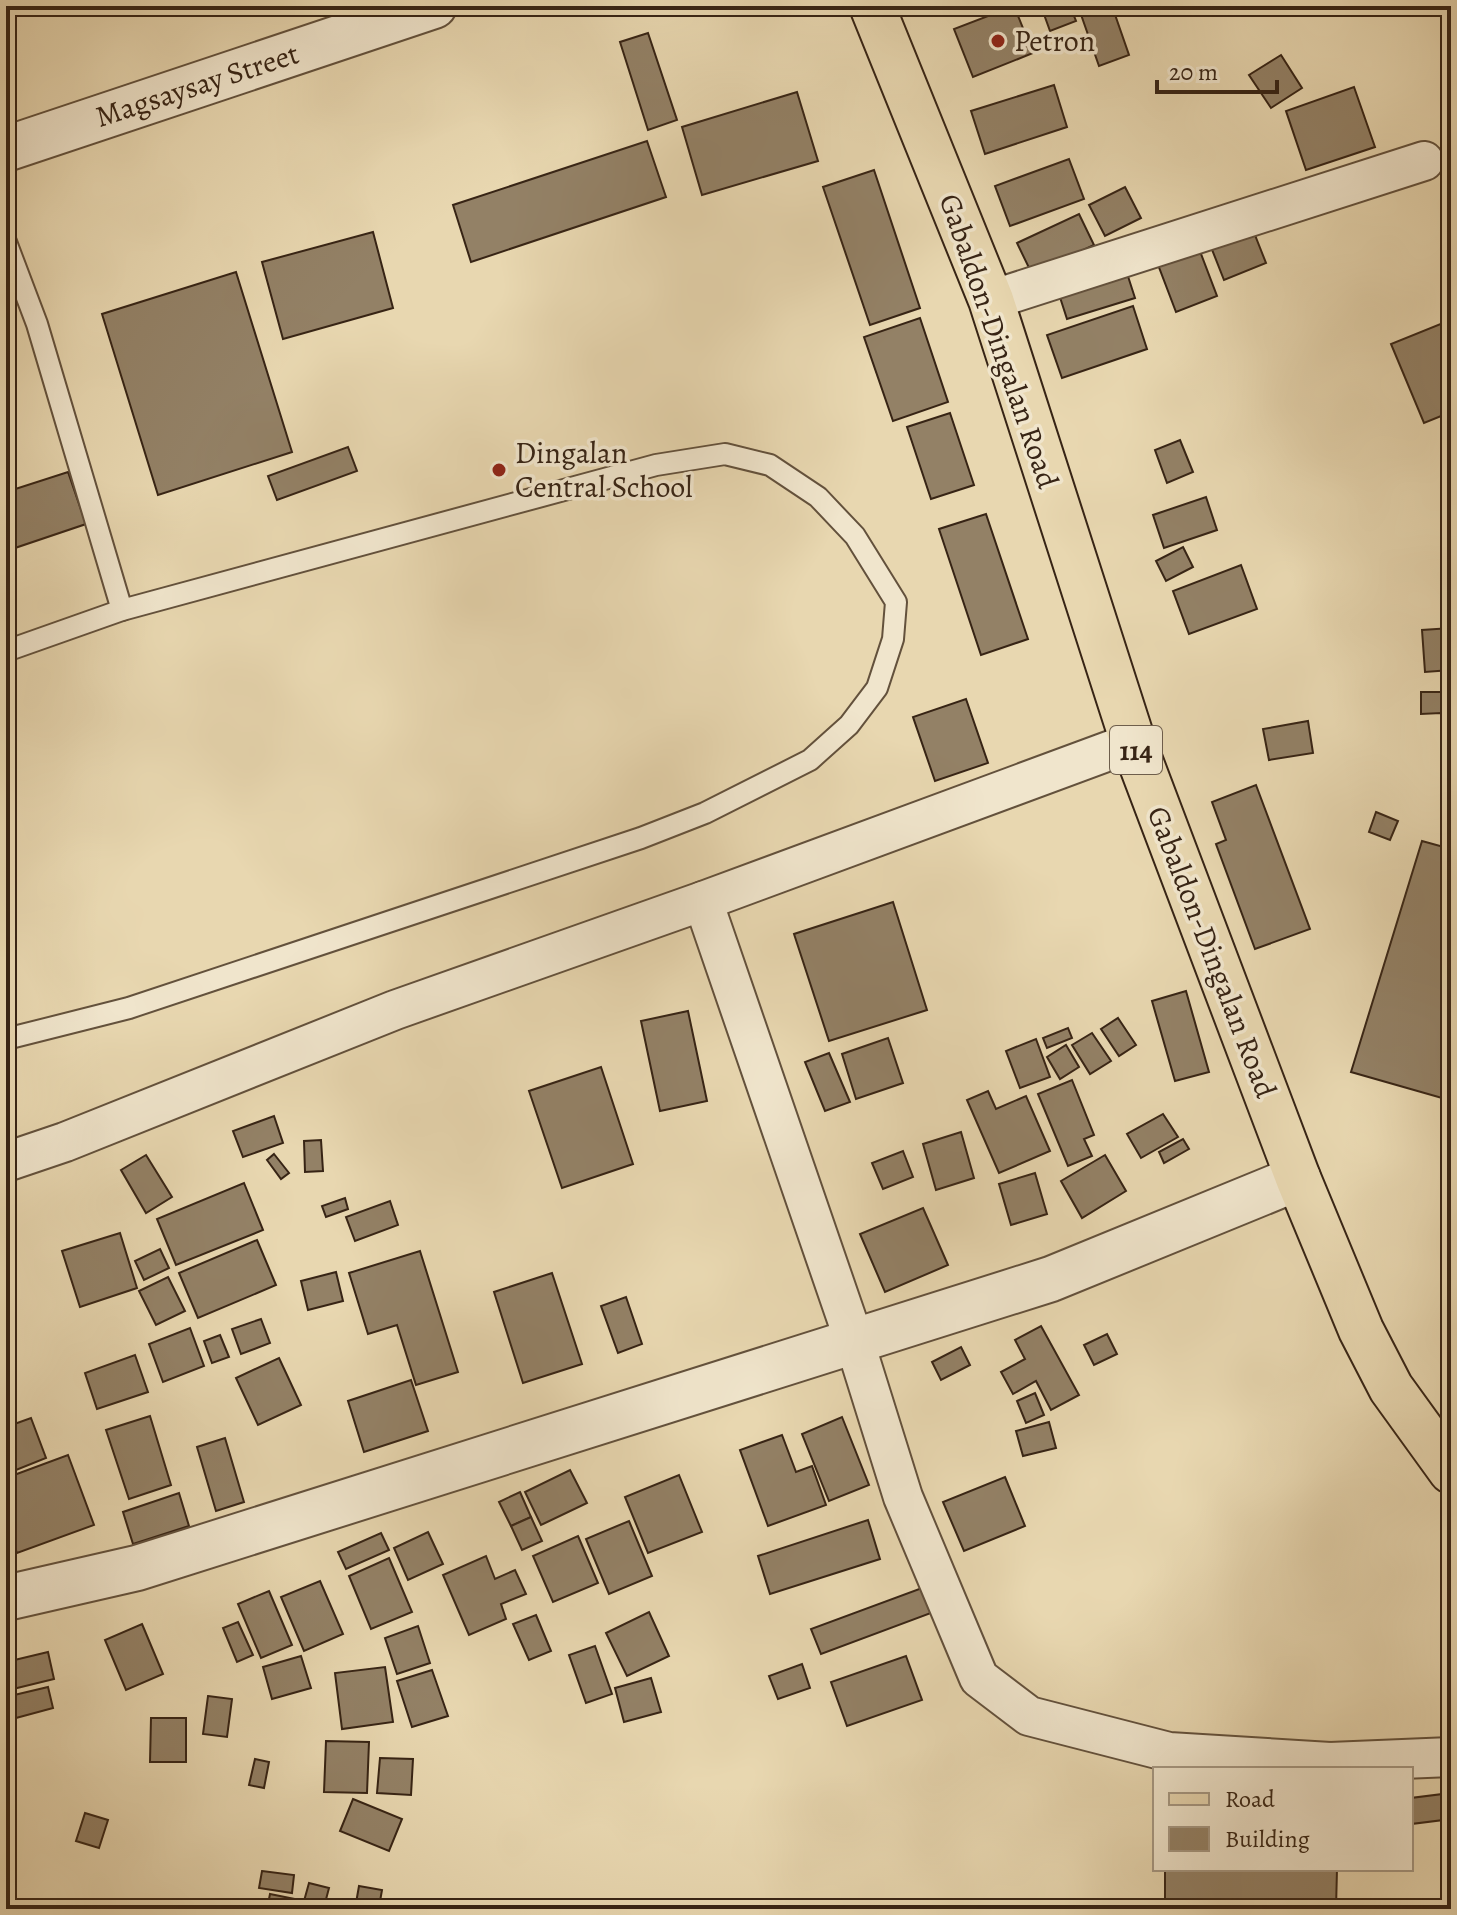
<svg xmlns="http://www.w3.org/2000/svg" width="1457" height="1915" font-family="Alegreya,serif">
<rect width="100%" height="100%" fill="#e8d7b0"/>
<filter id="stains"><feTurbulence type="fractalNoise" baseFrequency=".0025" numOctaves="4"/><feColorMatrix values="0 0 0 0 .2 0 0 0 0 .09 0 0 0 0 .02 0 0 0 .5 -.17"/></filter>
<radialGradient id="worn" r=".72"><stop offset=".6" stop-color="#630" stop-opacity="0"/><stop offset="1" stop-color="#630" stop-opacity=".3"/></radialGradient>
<g fill="#938166" stroke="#372415" stroke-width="2">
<polygon points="1014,6 1033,53 973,77 954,29"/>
<polygon points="1041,6 1070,6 1076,21 1050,31"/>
<polygon points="1078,6 1112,6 1129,55 1099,66"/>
<polygon points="648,33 677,120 648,130 620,42"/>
<polygon points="1281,55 1302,88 1271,108 1249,75"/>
<polygon points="1054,85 1067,127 985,154 971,111"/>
<polygon points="1354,87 1375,147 1306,170 1286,111"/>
<polygon points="797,92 818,161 702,195 682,127"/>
<polygon points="647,141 666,197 471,262 453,205"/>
<polygon points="1069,159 1084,199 1010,226 995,186"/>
<polygon points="874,170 920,308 870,325 823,187"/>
<polygon points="1125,187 1141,218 1105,236 1089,205"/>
<polygon points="1079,214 1094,245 1032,274 1017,243"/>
<polygon points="1253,230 1266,263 1224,280 1211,247"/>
<polygon points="373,232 393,308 283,339 262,262"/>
<polygon points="1198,246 1217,296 1176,312 1157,262"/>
<polygon points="1125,267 1135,298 1067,319 1057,288"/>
<polygon points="236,272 292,452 158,495 102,314"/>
<polygon points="1133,306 1147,349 1062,378 1047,335"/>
<polygon points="920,318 948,402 893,421 864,337"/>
<polygon points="1443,323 1451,341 1451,412 1424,423 1391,344"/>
<polygon points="950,413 974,485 931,499 907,427"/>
<polygon points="1180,440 1193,472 1167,483 1155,450"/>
<polygon points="348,447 357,471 277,500 268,476"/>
<polygon points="68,472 86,524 6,551 6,492"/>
<polygon points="1206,497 1217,530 1164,548 1153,515"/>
<polygon points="986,514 1028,639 981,655 939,529"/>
<polygon points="1183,547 1193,567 1166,581 1156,561"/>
<polygon points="1241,565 1257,609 1189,634 1173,591"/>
<polygon points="1451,628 1451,670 1425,672 1422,630"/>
<polygon points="1421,692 1451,692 1451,733 1441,733 1441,713 1421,714"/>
<polygon points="966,699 988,763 935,781 913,717"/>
<polygon points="1308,721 1313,753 1269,760 1263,729"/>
<polygon points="1256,785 1310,929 1255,949 1216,844 1226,840 1212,802"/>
<polygon points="1376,812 1398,821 1390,840 1369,832"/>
<polygon points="1422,841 1451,849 1451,1092 1449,1100 1351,1072"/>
<polygon points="893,902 927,1010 829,1041 794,934"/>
<polygon points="1186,991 1209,1072 1175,1081 1152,1001"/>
<polygon points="688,1011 707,1101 660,1111 641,1021"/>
<polygon points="1118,1018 1136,1045 1119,1056 1101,1029"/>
<polygon points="1068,1028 1072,1038 1047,1048 1043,1038"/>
<polygon points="1092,1033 1111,1061 1090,1074 1072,1045"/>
<polygon points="888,1038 903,1083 856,1099 842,1054"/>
<polygon points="1036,1039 1050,1077 1020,1088 1006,1051"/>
<polygon points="1066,1045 1079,1067 1060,1079 1047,1057"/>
<polygon points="829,1053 850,1102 825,1111 805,1062"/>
<polygon points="601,1067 633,1164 562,1188 529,1091"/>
<polygon points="1072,1080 1094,1135 1084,1139 1092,1156 1068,1166 1038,1094"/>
<polygon points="988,1091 996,1109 1026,1096 1050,1151 999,1173 967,1100"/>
<polygon points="1163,1114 1178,1137 1141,1158 1127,1134"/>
<polygon points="274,1116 283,1143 243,1157 233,1131"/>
<polygon points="961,1132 974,1178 936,1190 923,1144"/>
<polygon points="1183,1139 1189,1149 1164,1163 1159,1152"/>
<polygon points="321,1140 323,1171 305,1172 304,1141"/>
<polygon points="903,1151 913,1177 883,1189 872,1163"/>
<polygon points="274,1154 289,1173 281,1179 267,1160"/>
<polygon points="146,1155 172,1197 146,1213 121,1170"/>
<polygon points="1105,1155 1126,1191 1082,1218 1061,1181"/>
<polygon points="1035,1173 1047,1214 1011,1225 999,1184"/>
<polygon points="244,1183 263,1230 176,1265 157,1219"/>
<polygon points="345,1198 348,1209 326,1217 322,1206"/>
<polygon points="390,1201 398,1225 355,1241 346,1217"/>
<polygon points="923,1208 948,1265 885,1292 860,1234"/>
<polygon points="120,1233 137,1288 80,1307 62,1251"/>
<polygon points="257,1240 276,1285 198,1318 179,1273"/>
<polygon points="160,1249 169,1268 144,1280 135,1261"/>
<polygon points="420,1251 458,1372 416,1385 397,1325 368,1334 349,1273"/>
<polygon points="336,1272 343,1301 308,1310 301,1281"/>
<polygon points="552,1273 582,1364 523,1383 494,1292"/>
<polygon points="168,1277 185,1311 156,1325 139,1291"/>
<polygon points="626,1297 642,1344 618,1353 601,1306"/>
<polygon points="261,1319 270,1343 241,1354 232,1329"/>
<polygon points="1041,1326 1079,1395 1051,1410 1036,1381 1013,1394 1001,1372 1025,1359 1015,1340"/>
<polygon points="190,1328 204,1366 163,1382 149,1344"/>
<polygon points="1107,1334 1117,1354 1094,1365 1084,1345"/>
<polygon points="220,1335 229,1357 212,1363 204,1341"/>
<polygon points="961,1347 970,1365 941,1380 932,1362"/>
<polygon points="135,1355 148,1392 97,1409 85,1373"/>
<polygon points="279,1358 301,1405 258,1425 236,1378"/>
<polygon points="411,1380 428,1431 364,1452 348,1401"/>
<polygon points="1035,1393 1044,1415 1026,1423 1017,1401"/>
<polygon points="150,1416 171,1485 129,1499 106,1430"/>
<polygon points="842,1417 869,1485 829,1501 802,1434"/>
<polygon points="31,1418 46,1458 6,1474 6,1427"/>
<polygon points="1049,1422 1056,1448 1023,1456 1016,1431"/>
<polygon points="782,1435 796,1472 812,1466 826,1505 768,1526 740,1450"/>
<polygon points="225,1438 244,1502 216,1511 197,1447"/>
<polygon points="68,1455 94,1525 17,1553 6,1522 6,1478"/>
<polygon points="570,1470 587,1503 541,1525 525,1492"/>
<polygon points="679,1475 702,1532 648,1553 625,1497"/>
<polygon points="1005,1477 1025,1526 964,1551 943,1502"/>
<polygon points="520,1492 531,1517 511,1526 499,1502"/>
<polygon points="179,1493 189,1526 133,1544 123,1512"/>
<polygon points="531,1517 542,1541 522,1550 511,1526"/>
<polygon points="868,1520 880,1559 770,1594 758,1556"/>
<polygon points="629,1521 652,1576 609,1594 586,1539"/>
<polygon points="428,1532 443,1564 408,1580 394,1548"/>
<polygon points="381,1533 389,1550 346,1569 338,1552"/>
<polygon points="578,1536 598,1583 553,1602 533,1556"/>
<polygon points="6,1542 14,1566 6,1569"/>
<polygon points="486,1556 495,1579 515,1570 526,1594 501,1604 506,1619 469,1635 443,1575"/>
<polygon points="389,1558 412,1612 371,1629 349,1576"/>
<polygon points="320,1581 343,1634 304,1651 281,1597"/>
<polygon points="922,1588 931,1613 821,1654 811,1629"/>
<polygon points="269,1591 292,1645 261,1658 238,1604"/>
<polygon points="649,1612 669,1656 627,1676 606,1633"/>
<polygon points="536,1615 551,1651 529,1660 513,1624"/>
<polygon points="238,1622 253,1655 237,1662 223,1628"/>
<polygon points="142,1624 163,1674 126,1690 105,1640"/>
<polygon points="418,1626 430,1663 397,1674 385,1638"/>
<polygon points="595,1646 612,1694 586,1703 569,1655"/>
<polygon points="48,1652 54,1679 9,1690 6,1662"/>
<polygon points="301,1656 311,1688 272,1699 263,1667"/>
<polygon points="906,1656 922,1700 847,1726 831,1682"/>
<polygon points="802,1664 810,1688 778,1699 769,1676"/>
<polygon points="385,1667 393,1722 342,1729 335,1673"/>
<polygon points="432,1670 448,1716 412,1727 397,1681"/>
<polygon points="651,1678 661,1712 624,1722 615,1688"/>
<polygon points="48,1687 53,1708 16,1718 10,1696"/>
<polygon points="208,1696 232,1699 227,1737 203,1734"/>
<polygon points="151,1718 186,1718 186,1762 150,1762"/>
<polygon points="326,1741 369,1742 367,1793 324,1792"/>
<polygon points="380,1758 413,1759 411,1795 377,1793"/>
<polygon points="255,1759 269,1762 264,1788 249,1785"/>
<polygon points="1451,1793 1451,1819 1411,1824 1411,1798"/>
<polygon points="353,1799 402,1819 389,1851 340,1831"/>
<polygon points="85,1813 108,1820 99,1848 76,1841"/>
<polygon points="1165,1869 1337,1869 1336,1909 1165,1909"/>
<polygon points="262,1871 294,1875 292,1893 259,1888"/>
<polygon points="309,1883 329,1888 324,1907 304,1901"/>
<polygon points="359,1886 382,1890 379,1907 356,1903"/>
<polygon points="270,1894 295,1899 293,1909 267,1909"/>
</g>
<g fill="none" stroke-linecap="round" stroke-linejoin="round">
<g stroke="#63513c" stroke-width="24">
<g id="service">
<polyline points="6,242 37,324 122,610"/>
<polyline points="6,651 122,610 656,465 725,454 770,465 818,497 855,536 896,602 893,639 877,688 849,725 810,760 705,813 641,838 129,1008 6,1039"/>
</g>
</g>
<g stroke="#63513c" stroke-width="42">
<g id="minor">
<polyline points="991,300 1424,161"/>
<polyline points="703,901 854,1340 903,1497 979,1678 1029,1716 1169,1752 1330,1762 1451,1757"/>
<polyline points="6,1162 65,1142 395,1010 703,901 1133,742"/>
</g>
</g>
<g stroke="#63513c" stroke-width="48">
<g id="tertiary">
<polyline points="6,149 434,6"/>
<polyline points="6,1598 137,1568 1051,1279 1298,1178"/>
</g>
</g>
<g stroke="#372415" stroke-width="48">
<polyline id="primary" points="872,6 991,300 1133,742 1298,1178 1361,1330 1391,1388 1451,1471"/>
</g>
<use href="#service" stroke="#f0e5cc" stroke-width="20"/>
<use href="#minor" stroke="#f0e5cc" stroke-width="38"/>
<use href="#tertiary" stroke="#f0e5cc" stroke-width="44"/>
<use href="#primary" stroke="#e8d7b0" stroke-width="44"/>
</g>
<g fill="#8f2418" stroke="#f0e5cc" stroke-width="3">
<circle cx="998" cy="41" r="8"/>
<circle cx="499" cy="470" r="8"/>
</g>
<g text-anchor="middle" stroke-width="7" stroke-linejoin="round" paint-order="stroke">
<rect fill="#f0e5cc" stroke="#6e5e4c" stroke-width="2" x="1110" y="726" width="52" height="48" rx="6"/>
<g font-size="28" font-weight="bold" fill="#372415">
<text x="1136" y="760">114</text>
</g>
<g font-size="30" fill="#372415" stroke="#f0e5cc" text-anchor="start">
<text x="1014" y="51">Petron</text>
<text x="515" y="463">Dingalan<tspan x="515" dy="34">Central School</tspan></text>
</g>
<g font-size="30" fill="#372415" stroke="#f0e5cc">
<text transform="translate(197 85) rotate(-18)" y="10">Magsaysay Street</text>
<text transform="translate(999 341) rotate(71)" y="10">Gabaldon-Dingalan Road</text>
<text transform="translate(1212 952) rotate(69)" y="10">Gabaldon-Dingalan Road</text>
</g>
</g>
<rect width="1457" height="1915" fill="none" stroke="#e8d7b0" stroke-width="32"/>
<rect x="8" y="8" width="1441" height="1899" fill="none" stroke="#372415" stroke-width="4"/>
<rect x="16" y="16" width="1425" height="1883" fill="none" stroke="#372415" stroke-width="2"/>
<rect x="1153" y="1767" width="260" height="104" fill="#f0e5cc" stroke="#a69883" stroke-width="2"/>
<rect x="1169" y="1793" width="40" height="12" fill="#e8d7b0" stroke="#a69883" stroke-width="2"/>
<text x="1225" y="1807" font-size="24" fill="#372415">Road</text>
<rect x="1169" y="1827" width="40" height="24" fill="#938166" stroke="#a69883" stroke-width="2"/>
<text x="1225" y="1847" font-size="24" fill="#372415">Building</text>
<path d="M1157 80v12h120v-12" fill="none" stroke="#372415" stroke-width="4"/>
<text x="1169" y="80" font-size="24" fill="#372415" stroke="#f0e5cc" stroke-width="6" paint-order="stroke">20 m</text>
<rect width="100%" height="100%" filter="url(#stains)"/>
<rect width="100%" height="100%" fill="url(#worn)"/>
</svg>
